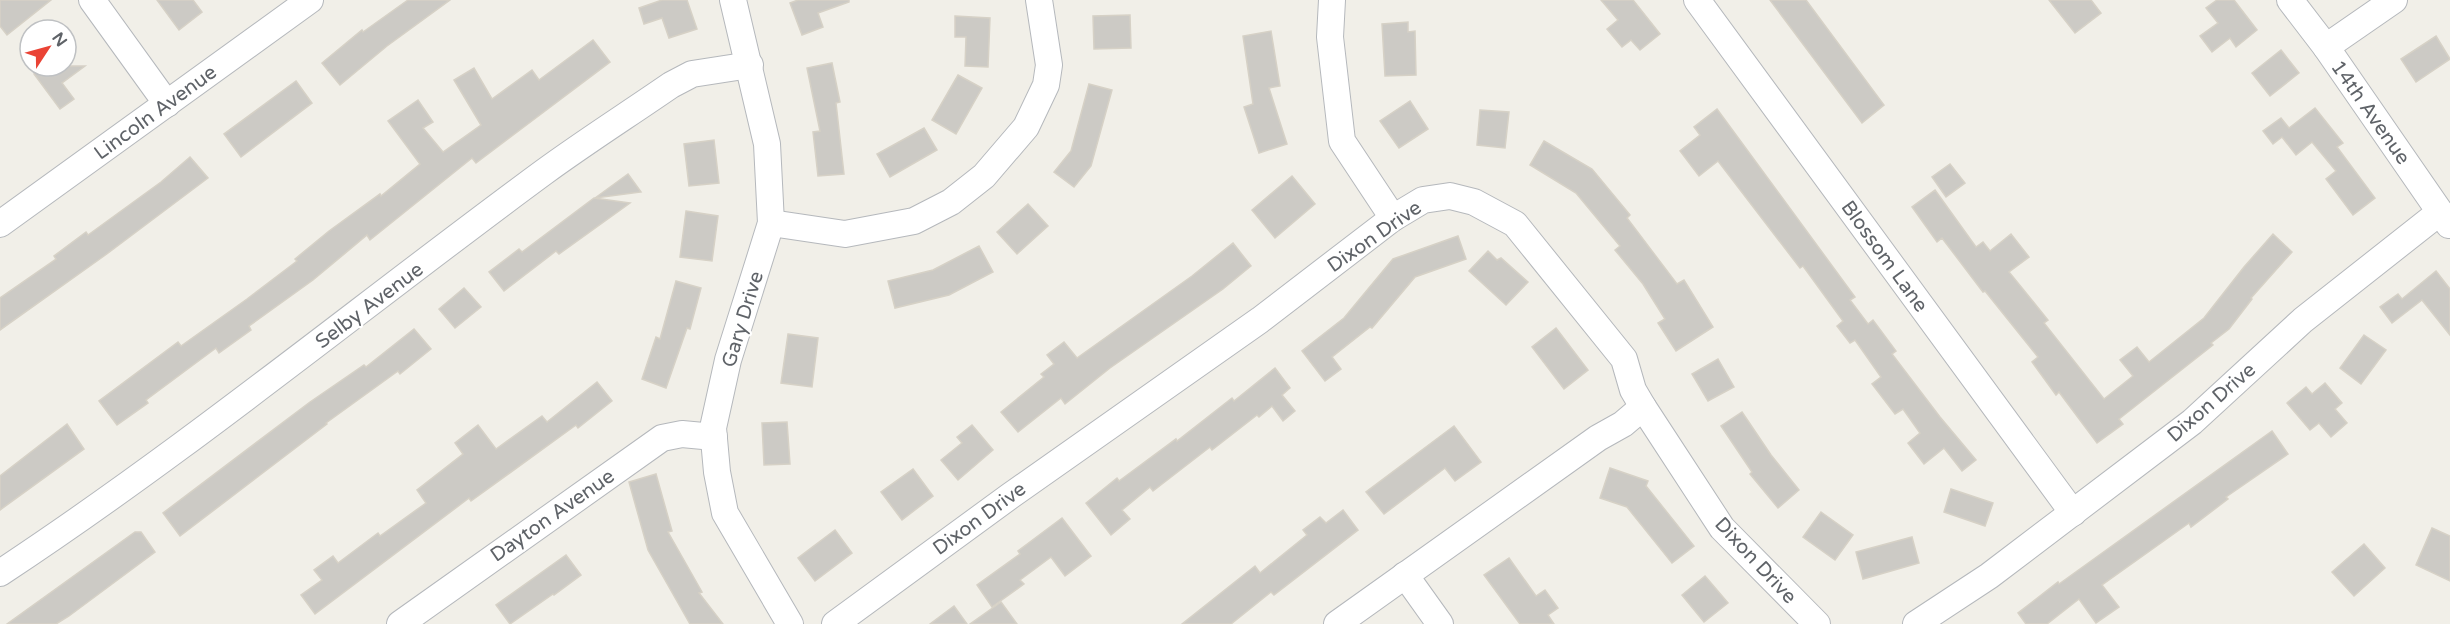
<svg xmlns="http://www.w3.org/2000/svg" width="2450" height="624" font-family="'Varela Round',sans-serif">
<rect width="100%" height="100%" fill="#f1efe8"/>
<g fill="#cccac5" stroke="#d6d1c6" stroke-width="1.5">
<polygon points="0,0 51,0 7,35 0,26"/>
<polygon points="157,0 193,0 202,12 179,30"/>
<polygon points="408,0 450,0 387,46 340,85 322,63 362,30 363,32"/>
<polygon points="662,0 687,0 697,29 669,38 662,18 644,24 639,8"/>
<polygon points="798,0 849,0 849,2 818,13 823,27 802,35 790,3"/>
<polygon points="1601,0 1633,0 1660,34 1640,50 1631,40 1622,47 1607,29 1618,20"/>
<polygon points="1770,0 1806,0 1884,105 1862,123"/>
<polygon points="2049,0 2091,0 2101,13 2075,33"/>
<polygon points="2217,0 2234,0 2257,30 2236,47 2230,38 2212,52 2200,36 2218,23 2206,8"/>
<polygon points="1130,15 1131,48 1094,49 1093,16"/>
<polygon points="955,16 990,18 988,67 965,66 966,37 955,37"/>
<polygon points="1408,22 1408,32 1415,31 1416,75 1385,76 1382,24"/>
<polygon points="1271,31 1280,86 1269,88 1287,144 1259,153 1244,107 1253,104 1243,36"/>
<polygon points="2436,36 2450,59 2416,82 2401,59"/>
<polygon points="593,40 610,62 476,163 472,158 370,240 367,235 313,280 249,326 251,330 219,353 216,348 146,400 148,403 117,425 99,401 178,342 181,346 247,299 297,261 295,259 329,231 380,194 381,196 420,164 388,121 418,100 433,122 423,128 443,152 481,125 454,80 474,68 492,99 532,70 539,80"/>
<polygon points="2281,50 2299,73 2270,96 2252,73"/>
<polygon points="832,63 840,102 836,103 844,174 818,176 813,132 820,131 807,68"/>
<polygon points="46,66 85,66 62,83 74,99 60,109 34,74"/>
<polygon points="958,75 982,88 956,134 932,120"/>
<polygon points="296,81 312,103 241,157 224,134"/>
<polygon points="1089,84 1112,90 1091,166 1074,187 1054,172 1071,151"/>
<polygon points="1410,101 1428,129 1399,148 1380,121"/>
<polygon points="2315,108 2343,143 2337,147 2375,198 2353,215 2326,179 2336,171 2312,142 2296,155 2282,137 2273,144 2263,131 2281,118 2289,128"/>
<polygon points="1717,109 1855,297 1850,300 1868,324 1873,320 1896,351 1892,354 1940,417 1976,460 1962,471 1944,448 1924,464 1908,443 1920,433 1903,409 1895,414 1872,384 1881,377 1855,340 1850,343 1837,326 1843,321 1803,266 1800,268 1718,161 1699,176 1680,151 1700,135 1694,127"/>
<polygon points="1480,110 1509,112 1505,148 1477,145"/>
<polygon points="924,128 937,150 890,177 877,154"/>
<polygon points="714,140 719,183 689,186 684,144"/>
<polygon points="1544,141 1592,169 1630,215 1627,218 1677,284 1684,280 1713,327 1676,351 1658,323 1665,319 1643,284 1615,250 1620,246 1576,193 1530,165"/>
<polygon points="190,157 208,178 104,256 0,330 0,298 56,259 54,256 86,232 88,235 161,182"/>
<polygon points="1950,164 1965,183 1946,197 1932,177"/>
<polygon points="628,174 641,192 595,198"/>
<polygon points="1292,176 1315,204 1275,238 1252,210"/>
<polygon points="1935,190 1976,247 1983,242 1990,251 2011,234 2029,257 2009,272 2048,320 2044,323 2104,399 2133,376 2120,360 2137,347 2149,362 2204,318 2244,267 2273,234 2292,252 2251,298 2252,299 2229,329 2211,343 2213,345 2119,419 2123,424 2097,443 2059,392 2056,395 2032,362 2038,357 1985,291 1983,292 1942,238 1937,242 1912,207"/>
<polygon points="594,198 630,203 559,254 556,251 504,291 489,272 519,249 522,252"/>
<polygon points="1028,204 1048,226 1017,254 997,232"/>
<polygon points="686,211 718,216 712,261 680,257"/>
<polygon points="1458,236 1466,259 1415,277 1372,328 1370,327 1332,357 1341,369 1325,381 1302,351 1344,318 1393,259"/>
<polygon points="1233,243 1251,266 1223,289 1110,368 1065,404 1061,398 1018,432 1001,412 1044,377 1041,374 1054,364 1047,355 1064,342 1077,358 1192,276"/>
<polygon points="979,246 993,272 949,295 895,308 888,281 933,270"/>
<polygon points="1488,251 1497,260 1501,258 1528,282 1506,305 1469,271"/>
<polygon points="2436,271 2450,289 2450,335 2422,300 2392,323 2380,307 2398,294 2402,299"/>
<polygon points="676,281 701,288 690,329 687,328 666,388 642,379 656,337 660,339"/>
<polygon points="464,288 481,307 455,328 439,309"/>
<polygon points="1556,328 1588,370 1564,389 1532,347"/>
<polygon points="414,329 431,349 400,374 398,371 326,423 327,424 180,536 163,513 310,402 364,365 366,367"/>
<polygon points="788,334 818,338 812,387 781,383"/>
<polygon points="2364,335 2386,350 2361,384 2340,368"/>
<polygon points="1718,359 1734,387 1708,401 1692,374"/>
<polygon points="1275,368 1290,388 1282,395 1295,411 1283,421 1272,406 1259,417 1257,415 1212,450 1210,447 1153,491 1150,487 1122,510 1130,519 1111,535 1086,503 1117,478 1119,481 1176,439 1177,441 1232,398 1234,401"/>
<polygon points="597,382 612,401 578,428 576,425 471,501 469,498 315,614 301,595 322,580 314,570 333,556 338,563 378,533 380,536 426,503 417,490 463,454 455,443 478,425 496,449 542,416 547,422"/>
<polygon points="2325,383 2342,403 2335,409 2347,423 2331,437 2319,423 2310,430 2287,403 2306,387 2312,394"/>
<polygon points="1742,412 1771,455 1799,490 1778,508 1750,474 1752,472 1721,426"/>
<polygon points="787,422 790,464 764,465 762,423"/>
<polygon points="67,424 84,449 0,510 0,476"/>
<polygon points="972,425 993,450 958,480 941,460 962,443 957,437"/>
<polygon points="1454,426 1481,462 1455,481 1445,468 1384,514 1366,492"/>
<polygon points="2272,431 2288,454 2226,497 2228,499 2191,527 2189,523 2102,585 2119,607 2096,623 2079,599 2047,624 2026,624 2018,613 2058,582 2059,584"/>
<polygon points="1610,468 1648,481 1646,486 1694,546 1672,563 1627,507 1600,498"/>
<polygon points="913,469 933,496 902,520 881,492"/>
<polygon points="656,474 672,531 668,532 702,592 699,593 723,624 690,624 648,550 629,482"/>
<polygon points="1951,489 1993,503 1985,526 1944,512"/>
<polygon points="1343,510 1358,530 1274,595 1271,592 1231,624 1182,624 1255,566 1260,573 1307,535 1303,530 1320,517 1326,523"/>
<polygon points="1821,512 1853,535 1835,560 1803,537"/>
<polygon points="1062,518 1091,556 1065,576 1051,557 1020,580 1024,584 992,607 977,585 1020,554 1018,551"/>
<polygon points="2432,528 2450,536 2450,581 2416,565"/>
<polygon points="835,530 852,553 815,581 798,558"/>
<polygon points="135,532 141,532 155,552 69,616 56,624 7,624"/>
<polygon points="1912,537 1919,563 1863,579 1856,552"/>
<polygon points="2364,544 2385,568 2354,596 2332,572"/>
<polygon points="566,555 581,575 554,595 553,594 510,624 496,605"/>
<polygon points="1509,558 1536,596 1545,590 1558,608 1548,615 1554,624 1520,624 1484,575"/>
<polygon points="1705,576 1728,603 1704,622 1682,595"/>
<polygon points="1001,602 1017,624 970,624"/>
<polygon points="954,606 967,624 930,624"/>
</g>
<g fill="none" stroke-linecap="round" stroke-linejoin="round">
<g stroke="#b5b8bc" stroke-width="28">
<g id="minor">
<polyline points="92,0 167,104"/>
<polyline points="733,0 767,144 771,223 728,360 713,428 717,472 725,513 790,624"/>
<polyline points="1332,0 1330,37 1342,141 1393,218"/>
<polyline points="1697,0 2073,513"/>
<polyline points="2290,0 2326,47 2449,225"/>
<polyline points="2326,47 2394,0"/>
<polyline points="771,223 845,234 914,221 951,202 984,176 1026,127 1046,85 1049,65 1039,0"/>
<polyline points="0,224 310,0"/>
<path d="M 0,573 C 188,449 363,305 544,172 C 585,142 629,114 671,85 L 692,74 L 750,65"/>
<polyline points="1405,575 1440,624"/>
<polyline points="400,624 662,438 682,434 714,437"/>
<polyline points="835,624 1010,496 1260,320 1393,218 1423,200 1450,196 1474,202 1515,224 1624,359 1633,390 1643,407 1722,528 1817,624"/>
<polyline points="1337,624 1598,438 1623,424 1643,407"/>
<polyline points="1916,624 1989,576 2192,422 2303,320 2440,212"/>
</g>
</g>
<use href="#minor" stroke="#fff" stroke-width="26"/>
</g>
<g text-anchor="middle" stroke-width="4.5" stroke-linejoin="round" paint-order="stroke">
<g font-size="20" fill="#5f6368" stroke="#fff">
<text transform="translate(155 112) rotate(-36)" y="7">Lincoln Avenue</text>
<text transform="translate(2371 112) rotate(55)" y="7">14th Avenue</text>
<text transform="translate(1374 236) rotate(-35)" y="7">Dixon Drive</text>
<text transform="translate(1885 256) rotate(54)" y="7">Blossom Lane</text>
<text transform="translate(369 305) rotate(-37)" y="7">Selby Avenue</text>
<text transform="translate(742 319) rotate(-73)" y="7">Gary Drive</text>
<text transform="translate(2211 402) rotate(-41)" y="7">Dixon Drive</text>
<text transform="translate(552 515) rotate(-35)" y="7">Dayton Avenue</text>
<text transform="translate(979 518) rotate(-36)" y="7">Dixon Drive</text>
<text transform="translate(1756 560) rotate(47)" y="7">Dixon Drive</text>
</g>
</g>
<g transform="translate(48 48) rotate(54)"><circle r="28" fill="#ffffff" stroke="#bfc1c3" stroke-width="1.5"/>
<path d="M0-4.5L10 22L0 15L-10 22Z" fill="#ea4335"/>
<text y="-9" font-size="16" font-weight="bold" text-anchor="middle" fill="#5f6368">N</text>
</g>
</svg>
